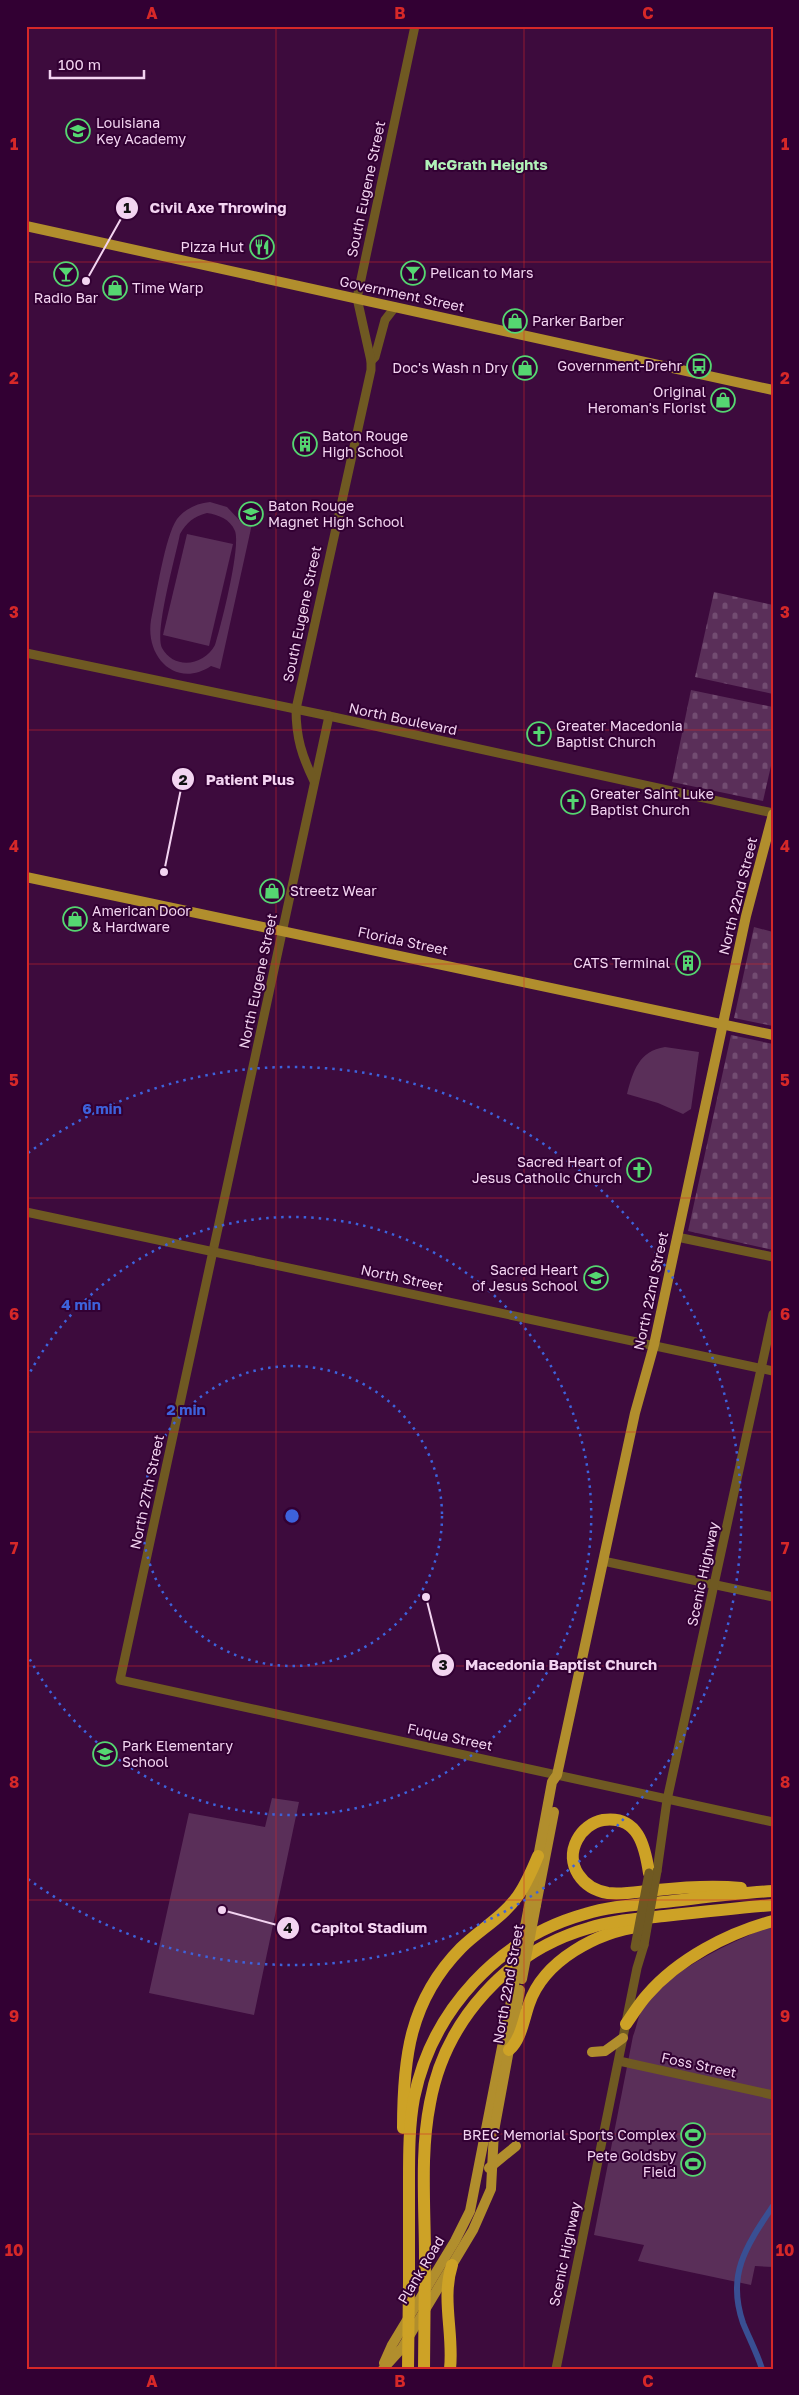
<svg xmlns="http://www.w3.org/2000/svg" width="799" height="2395" font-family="'Golos Text',sans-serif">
<defs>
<pattern id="cemetery-stones" width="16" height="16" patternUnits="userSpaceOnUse" patternTransform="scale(1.25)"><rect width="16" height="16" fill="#5a2f59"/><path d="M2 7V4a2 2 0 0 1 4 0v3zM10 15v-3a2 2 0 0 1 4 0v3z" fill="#724c71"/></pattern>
</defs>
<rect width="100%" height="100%" fill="#3d0b3d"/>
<g fill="url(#cemetery-stones)">
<polygon points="714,592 773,605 773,694 695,677"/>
<polygon points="691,690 773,707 773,757 763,801 672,782"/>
<polygon points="754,927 773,932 773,1026 734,1018"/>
<polygon points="731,1035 773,1044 773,1250 688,1231"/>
</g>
<g fill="#5a2f59" fill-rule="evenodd">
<path d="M 210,502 L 227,507 L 242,523 L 252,524 L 220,669 L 211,666 C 176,689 145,657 151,620 C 156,597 165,536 177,519 C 185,509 197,503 210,502 ZM 207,513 C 219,515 230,519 235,531 C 241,547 221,626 215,645 C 204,666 174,670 162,648 C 154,632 176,555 180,534 C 187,522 193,517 207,513 Z"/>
<polygon points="187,534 233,544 209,646 163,635"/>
<path d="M 665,1047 L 699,1052 L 691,1109 L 683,1114 L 658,1103 L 627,1094 C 633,1071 639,1051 665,1047 Z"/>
<polygon points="272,1798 299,1802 254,2015 149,1993 189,1813 265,1827"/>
<path d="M 773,1925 L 773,2267 L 755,2266 L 751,2285 L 638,2261 L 644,2245 L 594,2235 L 633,2036 C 636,2029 637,2021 640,2014 C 657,1975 735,1940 773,1925 Z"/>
</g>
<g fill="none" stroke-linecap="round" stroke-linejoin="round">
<path stroke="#394f93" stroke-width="6" d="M 762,2369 C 757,2353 749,2338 743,2323 C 726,2274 747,2245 773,2206"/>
<g stroke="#6f5922" stroke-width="9">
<polyline points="371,361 375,357 385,320 395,307"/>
<polyline points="26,653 329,716 773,813"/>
<polyline points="329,716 120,1680 773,1822"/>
<path d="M 314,781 C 302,756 296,738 296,709 L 371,370 L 371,361 L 357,298 L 415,26"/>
<polyline points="26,1212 773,1371"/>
<polyline points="677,1237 773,1257"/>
<polyline points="603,1561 773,1597"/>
<polyline points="657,1871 667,1800 773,1314"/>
<polyline points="619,2061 773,2095"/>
<polyline points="556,2369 637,1968 644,1945"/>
</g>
<g stroke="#b18e2d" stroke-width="10">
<polyline points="26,226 773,390"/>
<polyline points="26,877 773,1035"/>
<polyline points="536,1905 554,1812"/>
<polyline points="528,1911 552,1782 557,1775 635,1413 654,1345 746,916 773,814"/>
<polyline points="592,2052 605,2051 623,2038"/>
<polyline points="489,2168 516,2146"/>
<polyline points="384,2363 392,2345 455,2241 470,2211 512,1996"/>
<polyline points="383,2369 402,2348 452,2265 473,2230 491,2189 494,2131 520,1990"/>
</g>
<g stroke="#cda226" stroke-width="12">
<path d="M 649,1873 C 645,1846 638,1815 603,1820 C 592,1822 582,1830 577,1840 C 564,1865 583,1889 608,1893 C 624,1895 641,1891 657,1890 C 685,1887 713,1885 741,1888"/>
<path d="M 626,2024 C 633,2014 639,2004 647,1995 C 678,1959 728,1933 773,1921"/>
<path d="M 509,2050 C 521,2040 524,2018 529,2004 C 544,1960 597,1932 642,1926"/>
<path d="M 403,2128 C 403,2059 409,2001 461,1948 C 479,1930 502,1918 517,1897 C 526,1885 532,1870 538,1856"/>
<path d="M 425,2258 C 425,2207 420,2153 430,2103 C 445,2020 508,1951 589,1928 C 613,1920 639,1919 664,1916 C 700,1912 736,1908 773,1905"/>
<path d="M 409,2283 C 409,2249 409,2215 409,2181 C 409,2153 409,2125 414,2098 C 432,2010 499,1938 585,1914 C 611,1906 637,1905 664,1902 C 700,1898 736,1893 773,1891"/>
<path d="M 450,2369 C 454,2334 441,2299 452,2265"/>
</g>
<g stroke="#6f5922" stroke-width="9">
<polyline points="644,1945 657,1871"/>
<polyline points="635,1947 649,1873"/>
</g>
<g stroke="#b18e2d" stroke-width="10">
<polyline points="522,1979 536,1905"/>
<polyline points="512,1996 528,1911"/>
</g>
<g stroke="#cda226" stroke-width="12">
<polyline points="408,2369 409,2283"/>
<polyline points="424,2369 425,2258"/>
</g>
</g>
<path fill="none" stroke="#d62828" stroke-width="1" stroke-opacity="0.55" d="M 276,26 L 276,2369M 524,26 L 524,2369M 26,262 L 773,262M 26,496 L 773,496M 26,730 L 773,730M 26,964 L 773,964M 26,1198 L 773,1198M 26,1432 L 773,1432M 26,1666 L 773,1666M 26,1900 L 773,1900M 26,2134 L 773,2134"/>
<g fill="none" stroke="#3d62dc" stroke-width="2.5" stroke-dasharray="2.5 5">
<circle cx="292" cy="1516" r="150"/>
<path d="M27 1378A299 299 0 1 1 27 1654"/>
<path d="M28 1153A449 449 0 1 1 28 1879"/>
</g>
<defs>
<g id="school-ring" transform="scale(1.25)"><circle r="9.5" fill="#320033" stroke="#55d671" stroke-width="1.5"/><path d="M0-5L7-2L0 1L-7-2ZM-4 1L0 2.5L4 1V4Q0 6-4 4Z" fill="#55d671"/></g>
<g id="restaurant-ring" transform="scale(1.25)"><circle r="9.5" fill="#320033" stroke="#55d671" stroke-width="1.5"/><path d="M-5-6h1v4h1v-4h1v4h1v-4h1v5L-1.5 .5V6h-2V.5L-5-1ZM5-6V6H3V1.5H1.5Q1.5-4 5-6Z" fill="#55d671"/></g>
<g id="bar-ring" transform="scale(1.25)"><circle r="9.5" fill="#320033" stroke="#55d671" stroke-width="1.5"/><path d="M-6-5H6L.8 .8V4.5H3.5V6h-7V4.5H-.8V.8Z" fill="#55d671"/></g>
<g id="shop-ring" transform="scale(1.25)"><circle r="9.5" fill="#320033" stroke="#55d671" stroke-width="1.5"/><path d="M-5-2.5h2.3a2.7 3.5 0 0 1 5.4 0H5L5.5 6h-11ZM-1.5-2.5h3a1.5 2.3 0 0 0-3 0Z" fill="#55d671"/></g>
<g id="bus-ring" transform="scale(1.25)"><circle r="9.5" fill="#320033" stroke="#55d671" stroke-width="1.5"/><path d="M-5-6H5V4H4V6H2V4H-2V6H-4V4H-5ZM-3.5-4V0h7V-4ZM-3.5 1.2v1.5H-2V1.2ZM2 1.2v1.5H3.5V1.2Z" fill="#55d671"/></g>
<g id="building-ring" transform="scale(1.25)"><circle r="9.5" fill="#320033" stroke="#55d671" stroke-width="1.5"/><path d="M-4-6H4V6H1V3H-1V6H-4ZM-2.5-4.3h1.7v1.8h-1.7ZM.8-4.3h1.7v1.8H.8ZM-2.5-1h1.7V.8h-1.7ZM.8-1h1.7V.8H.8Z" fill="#55d671"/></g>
<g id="church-ring" transform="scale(1.25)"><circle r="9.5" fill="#320033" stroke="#55d671" stroke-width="1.5"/><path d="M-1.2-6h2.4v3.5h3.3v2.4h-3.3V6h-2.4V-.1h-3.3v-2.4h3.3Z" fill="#55d671"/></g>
<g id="stadium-ring" transform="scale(1.25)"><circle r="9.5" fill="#320033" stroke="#55d671" stroke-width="1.5"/><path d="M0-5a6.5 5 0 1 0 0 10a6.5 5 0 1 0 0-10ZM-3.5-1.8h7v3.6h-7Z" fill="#55d671"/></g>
</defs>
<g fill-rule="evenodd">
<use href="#school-ring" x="78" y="131"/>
<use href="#restaurant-ring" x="262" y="247"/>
<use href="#bar-ring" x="413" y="273"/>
<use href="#bar-ring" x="66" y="274"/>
<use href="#shop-ring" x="115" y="288"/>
<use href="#shop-ring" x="515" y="321"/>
<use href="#bus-ring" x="699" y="366"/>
<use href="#shop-ring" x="525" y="368"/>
<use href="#shop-ring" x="723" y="400"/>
<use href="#building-ring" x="305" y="444"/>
<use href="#school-ring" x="251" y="514"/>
<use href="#church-ring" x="539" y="734"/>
<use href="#church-ring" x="573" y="802"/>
<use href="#shop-ring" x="272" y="891"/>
<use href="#shop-ring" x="75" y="919"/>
<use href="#building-ring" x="688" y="963"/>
<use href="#church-ring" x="639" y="1170"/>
<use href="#school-ring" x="596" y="1278"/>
<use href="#school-ring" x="105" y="1754"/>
<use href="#stadium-ring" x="693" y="2135"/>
<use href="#stadium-ring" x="693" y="2164"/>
</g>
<g text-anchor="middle" stroke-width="4" stroke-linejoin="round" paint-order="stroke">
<g font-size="14" fill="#f3d4f1" stroke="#320033" text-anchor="start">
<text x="96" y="128">Louisiana<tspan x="96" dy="16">Key Academy</tspan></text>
<text x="244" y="252" text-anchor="end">Pizza Hut</text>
<text x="430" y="278">Pelican to Mars</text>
<text x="132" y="293">Time Warp</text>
<text x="66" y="303" text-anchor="middle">Radio Bar</text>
<text x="532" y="326">Parker Barber</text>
<text x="682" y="371" text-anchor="end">Government-Drehr</text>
<text x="508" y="373" text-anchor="end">Doc's Wash n Dry</text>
<text x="706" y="397" text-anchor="end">Original<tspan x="706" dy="16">Heroman's Florist</tspan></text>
<text x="322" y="441">Baton Rouge<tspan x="322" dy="16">High School</tspan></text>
<text x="268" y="511">Baton Rouge<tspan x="268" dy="16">Magnet High School</tspan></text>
<text x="556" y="731">Greater Macedonia<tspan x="556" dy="16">Baptist Church</tspan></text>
<text x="590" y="799">Greater Saint Luke<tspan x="590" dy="16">Baptist Church</tspan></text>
<text x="290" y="896">Streetz Wear</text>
<text x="92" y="916">American Door<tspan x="92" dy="16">&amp; Hardware</tspan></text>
<text x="670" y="968" text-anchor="end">CATS Terminal</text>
<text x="622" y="1167" text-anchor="end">Sacred Heart of<tspan x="622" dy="16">Jesus Catholic Church</tspan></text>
<text x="578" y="1275" text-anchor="end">Sacred Heart<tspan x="578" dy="16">of Jesus School</tspan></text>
<text x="122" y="1751">Park Elementary<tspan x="122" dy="16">School</tspan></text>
<text x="676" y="2140" text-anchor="end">BREC Memorial Sports Complex</text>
<text x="676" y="2161" text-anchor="end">Pete Goldsby<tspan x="676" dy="16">Field</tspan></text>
</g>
<g font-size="14" fill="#f3d4f1" stroke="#320033">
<text transform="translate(366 189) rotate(-78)" y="5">South Eugene Street</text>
<text transform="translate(402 294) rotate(12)" y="5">Government Street</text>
<text transform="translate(302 614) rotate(-78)" y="5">South Eugene Street</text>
<text transform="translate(403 719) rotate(12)" y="5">North Boulevard</text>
<text transform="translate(738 896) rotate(-76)" y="5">North 22nd Street</text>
<text transform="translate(403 941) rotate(12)" y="5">Florida Street</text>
<text transform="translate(258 981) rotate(-78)" y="5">North Eugene Street</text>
<text transform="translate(402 1278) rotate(12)" y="5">North Street</text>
<text transform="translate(651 1291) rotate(-78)" y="5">North 22nd Street</text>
<text transform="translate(147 1492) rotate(-78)" y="5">North 27th Street</text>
<text transform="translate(703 1574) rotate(-78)" y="5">Scenic Highway</text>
<text transform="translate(450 1737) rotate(12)" y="5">Fuqua Street</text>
<text transform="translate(508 1984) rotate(-80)" y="5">North 22nd Street</text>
<text transform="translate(699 2065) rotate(12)" y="5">Foss Street</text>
<text transform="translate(565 2254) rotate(-78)" y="5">Scenic Highway</text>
<text transform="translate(421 2270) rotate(-59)" y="5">Plank Road</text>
</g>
<g font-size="15" font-weight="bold" fill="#b1f1b9" stroke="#320033">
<text x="486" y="170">McGrath Heights</text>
</g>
</g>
<circle cx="292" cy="1516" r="8" fill="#3d62dc" stroke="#320033" stroke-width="2.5"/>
<g font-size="15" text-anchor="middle" font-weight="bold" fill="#3d62dc" stroke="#320033" stroke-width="4" stroke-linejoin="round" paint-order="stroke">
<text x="102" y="1114">6 min</text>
<text x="81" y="1310">4 min</text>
<text x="186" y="1415">2 min</text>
</g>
<path fill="none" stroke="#f3d4f1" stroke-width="2" d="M86 281L127 208M164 872L183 779M426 1597L443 1665M222 1910L288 1928"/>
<g fill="#f3d4f1" stroke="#320033" stroke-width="2">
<circle cx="86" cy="281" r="5"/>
<circle cx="164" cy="872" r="5"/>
<circle cx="426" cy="1597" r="5"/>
<circle cx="222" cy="1910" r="5"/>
<circle cx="127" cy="208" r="12"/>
<circle cx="183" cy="779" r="12"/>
<circle cx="443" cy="1665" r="12"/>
<circle cx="288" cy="1928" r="12"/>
</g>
<g font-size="15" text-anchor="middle" font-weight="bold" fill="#111">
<text x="127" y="213">1</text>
<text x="183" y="785">2</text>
<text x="443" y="1670">3</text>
<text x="288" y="1933">4</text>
</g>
<g font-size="15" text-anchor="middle" font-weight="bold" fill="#f3d4f1" stroke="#320033" stroke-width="4" stroke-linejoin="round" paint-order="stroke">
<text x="218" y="213">Civil Axe Throwing</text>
<text x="250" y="785">Patient Plus</text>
<text x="561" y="1670">Macedonia Baptist Church</text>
<text x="369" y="1933">Capitol Stadium</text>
</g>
<rect width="799" height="2395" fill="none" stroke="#320033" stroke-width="55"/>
<path d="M50 70v8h94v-8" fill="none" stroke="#f3d4f1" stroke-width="2.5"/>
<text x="58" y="70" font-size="15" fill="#f3d4f1" stroke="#320033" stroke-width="4" paint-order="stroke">100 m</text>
<rect x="28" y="28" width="744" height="2340" fill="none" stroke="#d62828" stroke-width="2"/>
<g font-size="16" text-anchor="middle" font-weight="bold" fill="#d62828">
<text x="152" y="19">A</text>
<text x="400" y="19">B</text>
<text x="648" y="19">C</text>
<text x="14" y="150">1</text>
<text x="785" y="150">1</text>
<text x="14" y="384">2</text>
<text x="785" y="384">2</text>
<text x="14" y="618">3</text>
<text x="785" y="618">3</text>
<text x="14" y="852">4</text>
<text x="785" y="852">4</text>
<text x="14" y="1086">5</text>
<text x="785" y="1086">5</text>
<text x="14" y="1320">6</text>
<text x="785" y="1320">6</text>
<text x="14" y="1554">7</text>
<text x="785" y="1554">7</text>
<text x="14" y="1788">8</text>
<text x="785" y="1788">8</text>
<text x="14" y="2022">9</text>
<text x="785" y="2022">9</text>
<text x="14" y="2256">10</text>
<text x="785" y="2256">10</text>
<text x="152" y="2387">A</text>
<text x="400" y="2387">B</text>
<text x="648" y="2387">C</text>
</g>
</svg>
